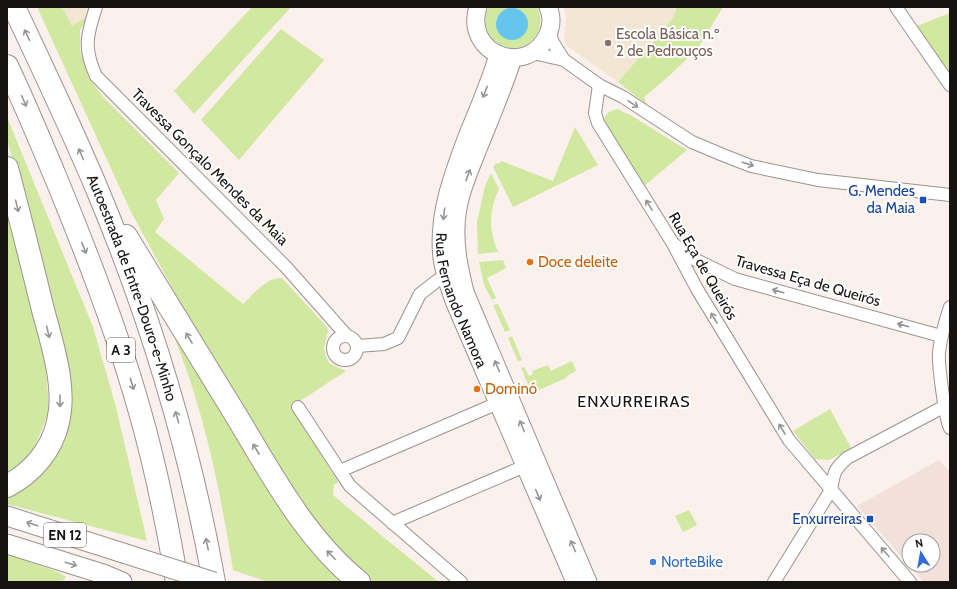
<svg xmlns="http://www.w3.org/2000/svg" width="957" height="589" font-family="Cabin,sans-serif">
<rect width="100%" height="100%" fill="#faf0ec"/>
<path fill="#f2e0da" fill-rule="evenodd" d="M 939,460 L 950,472 L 950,582 L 924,582 L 857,506 ZM 909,541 L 933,541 L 933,565 L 909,565 Z"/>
<g fill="#f3e7d3">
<polygon points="62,7 91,7 88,16 72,26"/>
<polygon points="564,7 677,7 673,18 618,82 566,45 564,37 566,17"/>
</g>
<g fill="#d0e89f" fill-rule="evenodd">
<path d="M 37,7 L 62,7 L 72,26 L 88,16 L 80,30 L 80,50 L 89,78 L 104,98 L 179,173 L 156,200 L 164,219 L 155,232 L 243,304 C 254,294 266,277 282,278 L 327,327 L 328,331 L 324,348 L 326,357 L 330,364 L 346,371 L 291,407 L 338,482 L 334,485 L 333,495 L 382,536 L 439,582 L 371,582 L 332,546 L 300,504 L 195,330 L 130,210 Z"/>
<polygon points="252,7 291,7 194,114 174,91"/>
<path d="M 489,7 L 537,7 C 541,16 542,25 537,34 C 519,65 472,40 489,7 ZM 502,11 L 527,20 C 528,32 520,40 508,39 L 497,30 L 496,19 Z"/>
<polygon points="677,7 723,7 698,48 669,76 644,97 647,105 618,82 673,18"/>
<polygon points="950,13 950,72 949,73 917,26"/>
<polygon points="281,29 324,60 239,160 201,120"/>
<polygon points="617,109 630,115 687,150 644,186 606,128 604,118 609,112"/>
<polygon points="7,117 93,327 116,407 147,541 7,504 7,493 63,436 38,258 7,139"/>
<polygon points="575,127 598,165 513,207 493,167 496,163 499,164 501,161 553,181"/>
<path d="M 491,173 L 499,189 C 489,210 488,230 498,252 L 478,254 L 477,222 L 485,186 Z"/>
<polygon points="7,204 46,367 49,412 32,453 7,473"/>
<polygon points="503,260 506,268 487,278 496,298 492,300 484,285 479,262"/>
<polygon points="498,304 510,330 505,332 493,305"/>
<path d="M 165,311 L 347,582 L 268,582 L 233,570 C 224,515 214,460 198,406 C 189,374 176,342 165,311 Z"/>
<polygon points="512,336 522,360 518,361 508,338"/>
<polygon points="572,361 576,371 567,376 566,378 532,393 521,368 524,367 529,376 533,374 532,371 548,365 551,371"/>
<polygon points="830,409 851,448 829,460 815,459 793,431"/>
<polygon points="689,510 697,525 683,532 675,516"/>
<polygon points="7,554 58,572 66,577 64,580 55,582 7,582"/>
</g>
<circle fill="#65c5ec" cx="512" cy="24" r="16"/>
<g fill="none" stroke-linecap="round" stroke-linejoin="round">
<g stroke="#9b938f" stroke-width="14">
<g id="minor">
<path d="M 96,7 C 87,35 83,48 96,76 L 286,267 L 347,336"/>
<polyline points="896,7 950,85"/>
<polyline points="550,29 552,41 564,60"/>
<polyline points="533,53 564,60 599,85 623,97 692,142 723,155 751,166 818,180 950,195"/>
<polyline points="599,85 595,113 598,123 672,242 697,289 789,440 910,582"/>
<polyline points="675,245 692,258 735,279 941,336"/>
<path d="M 950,307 C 945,322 941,336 939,352 C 938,363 945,419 950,428"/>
<circle cx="345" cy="348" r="12"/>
<polyline points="357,346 384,344 398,338 420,294 438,280 446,277"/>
<polyline points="298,407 340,471"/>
<polyline points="392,523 525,466"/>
<polyline points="461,582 350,486 340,471 505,400"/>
<path d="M 774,582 L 831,490 C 834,472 834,470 847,458 L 945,406"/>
</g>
</g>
<g stroke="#9b938f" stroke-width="19">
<g id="secondary">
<path d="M 478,7 C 463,54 528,79 548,34 C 552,25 552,16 548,7"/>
<path id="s1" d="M 498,55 C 490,82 479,108 468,134 C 453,174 437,215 442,258 C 444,273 449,287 454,301 L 575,582"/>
<path d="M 513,58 C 503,89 490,119 478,149 C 468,174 456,201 456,228 C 455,250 460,271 465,292 L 588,582"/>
</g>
</g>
<g stroke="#9b938f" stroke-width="21">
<g id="primary">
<polyline points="7,516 123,553"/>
<polyline points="7,544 103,574 122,582"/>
</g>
</g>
<g stroke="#9b938f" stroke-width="24">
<g id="motorway">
<path id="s2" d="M 14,7 C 42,67 71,127 97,189 C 150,315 190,447 214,582"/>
<path d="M 7,66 C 26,106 43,147 60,188 C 89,259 117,331 138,405 C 155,463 167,522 177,582"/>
<path d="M 7,168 C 19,214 31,260 42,306 C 51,341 67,386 58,422 C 52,450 32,473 7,486"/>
<path d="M 126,236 C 163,296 200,357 237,417 C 272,475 305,538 359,582"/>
</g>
</g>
<use href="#minor" stroke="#fff" stroke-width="12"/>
<use href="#secondary" stroke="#fff" stroke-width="17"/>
<use href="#primary" stroke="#fff" stroke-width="19"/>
<use href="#motorway" stroke="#fff" stroke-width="22"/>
<g stroke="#9b938f" stroke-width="21" stroke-linecap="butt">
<polyline id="primary-bridge" points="123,553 214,582"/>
</g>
<use href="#primary-bridge" stroke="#fff" stroke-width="19"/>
</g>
<defs><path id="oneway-shaft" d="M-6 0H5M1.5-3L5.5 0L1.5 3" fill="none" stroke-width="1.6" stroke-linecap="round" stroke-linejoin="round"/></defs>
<g stroke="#969594">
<use href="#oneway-shaft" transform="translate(27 35) rotate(-115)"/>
<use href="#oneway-shaft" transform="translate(485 92) rotate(112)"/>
<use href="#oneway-shaft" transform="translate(24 101) rotate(66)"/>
<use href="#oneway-shaft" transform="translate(633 104) rotate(34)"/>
<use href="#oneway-shaft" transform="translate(81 154) rotate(-114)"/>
<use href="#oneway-shaft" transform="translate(748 164) rotate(18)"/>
<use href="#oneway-shaft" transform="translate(468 175) rotate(-70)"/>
<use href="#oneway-shaft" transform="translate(649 205) rotate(-122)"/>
<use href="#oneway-shaft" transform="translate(17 206) rotate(76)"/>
<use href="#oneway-shaft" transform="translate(444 214) rotate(96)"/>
<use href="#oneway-shaft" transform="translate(84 248) rotate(68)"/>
<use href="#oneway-shaft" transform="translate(778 291) rotate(-164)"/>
<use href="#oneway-shaft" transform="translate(714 318) rotate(-121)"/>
<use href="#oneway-shaft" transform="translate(903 325) rotate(-164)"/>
<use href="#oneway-shaft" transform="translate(48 332) rotate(76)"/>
<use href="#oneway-shaft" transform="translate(189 338) rotate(-121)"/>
<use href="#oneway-shaft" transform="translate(497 366) rotate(-113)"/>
<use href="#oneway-shaft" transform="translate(132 384) rotate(73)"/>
<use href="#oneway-shaft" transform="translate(60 401) rotate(90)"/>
<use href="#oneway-shaft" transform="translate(177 417) rotate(-106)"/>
<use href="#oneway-shaft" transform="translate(522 426) rotate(-113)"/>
<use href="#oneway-shaft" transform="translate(782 429) rotate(-121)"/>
<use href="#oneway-shaft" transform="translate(256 449) rotate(-121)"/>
<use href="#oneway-shaft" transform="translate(538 495) rotate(67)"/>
<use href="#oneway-shaft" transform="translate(32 524) rotate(-163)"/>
<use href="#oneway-shaft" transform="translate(207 544) rotate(-102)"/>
<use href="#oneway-shaft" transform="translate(573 546) rotate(-113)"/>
<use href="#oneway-shaft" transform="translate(885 552) rotate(-131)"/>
<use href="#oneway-shaft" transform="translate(331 555) rotate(-134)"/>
<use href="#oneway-shaft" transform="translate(71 564) rotate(17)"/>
</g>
<circle fill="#8d6e63" stroke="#fff" stroke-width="1.5" cx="608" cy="43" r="4"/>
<g fill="#1a4fb4" stroke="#fff" stroke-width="1.5">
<rect x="919" y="196" width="8" height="8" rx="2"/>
<rect x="866" y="515" width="8" height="8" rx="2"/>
</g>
<g fill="#e8710a" stroke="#fff" stroke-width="1.5">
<circle cx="530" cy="262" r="4"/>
<circle cx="477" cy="389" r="4"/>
</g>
<circle fill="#3f7fe0" stroke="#fff" stroke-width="1.5" cx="653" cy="562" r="4"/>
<g text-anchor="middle" stroke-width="4" stroke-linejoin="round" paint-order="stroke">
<g fill="#fff" stroke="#5c5a58" stroke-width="1">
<rect x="107" y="338" width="28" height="24" rx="3"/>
<rect x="44" y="523" width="42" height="24" rx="3"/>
</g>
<g font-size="14" font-weight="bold" fill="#161311">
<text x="121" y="355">A 3</text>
<text x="65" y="540">EN 12</text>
</g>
<g font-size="15" fill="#785e54" stroke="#fff" text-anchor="start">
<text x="616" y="39">Escola Básica n.º<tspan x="616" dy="17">2 de Pedrouços</tspan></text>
</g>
<g font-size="15" fill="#161311" stroke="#fff">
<text transform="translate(210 167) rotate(45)" y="5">Travessa Gonçalo Mendes da Maia</text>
<text transform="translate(703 266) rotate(60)" y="5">Rua Eça de Queirós</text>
<text transform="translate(808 281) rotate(16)" y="5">Travessa Eça de Queirós</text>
<text dy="5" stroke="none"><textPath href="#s2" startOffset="305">Autoestrada de Entre-Douro-e-Minho</textPath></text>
<text dy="5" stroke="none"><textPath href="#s1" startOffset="258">Rua Fernando Namora</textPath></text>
</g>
<g font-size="15" fill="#164399" stroke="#fff" text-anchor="end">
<text x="915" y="196">G. Mendes<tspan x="915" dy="17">da Maia</tspan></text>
<text x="862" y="524">Enxurreiras</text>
</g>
<g font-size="15" fill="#c56008" stroke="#fff" text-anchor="start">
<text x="538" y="267">Doce deleite</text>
<text x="485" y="394">Dominó</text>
</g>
<g font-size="15" fill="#366cbe" stroke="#fff" text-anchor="start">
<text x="661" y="567">NorteBike</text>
</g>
<g font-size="16" letter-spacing="1" fill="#161311" stroke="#fff">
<text x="634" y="407">ENXURREIRAS</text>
</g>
</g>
<rect width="957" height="589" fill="none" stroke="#161311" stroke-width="16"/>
<g transform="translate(921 553) rotate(349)"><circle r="19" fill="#ffffff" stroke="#a2a1a0"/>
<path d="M0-3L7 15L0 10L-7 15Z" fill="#356bdb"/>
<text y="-6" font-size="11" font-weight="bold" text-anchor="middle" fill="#161311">N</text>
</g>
</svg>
